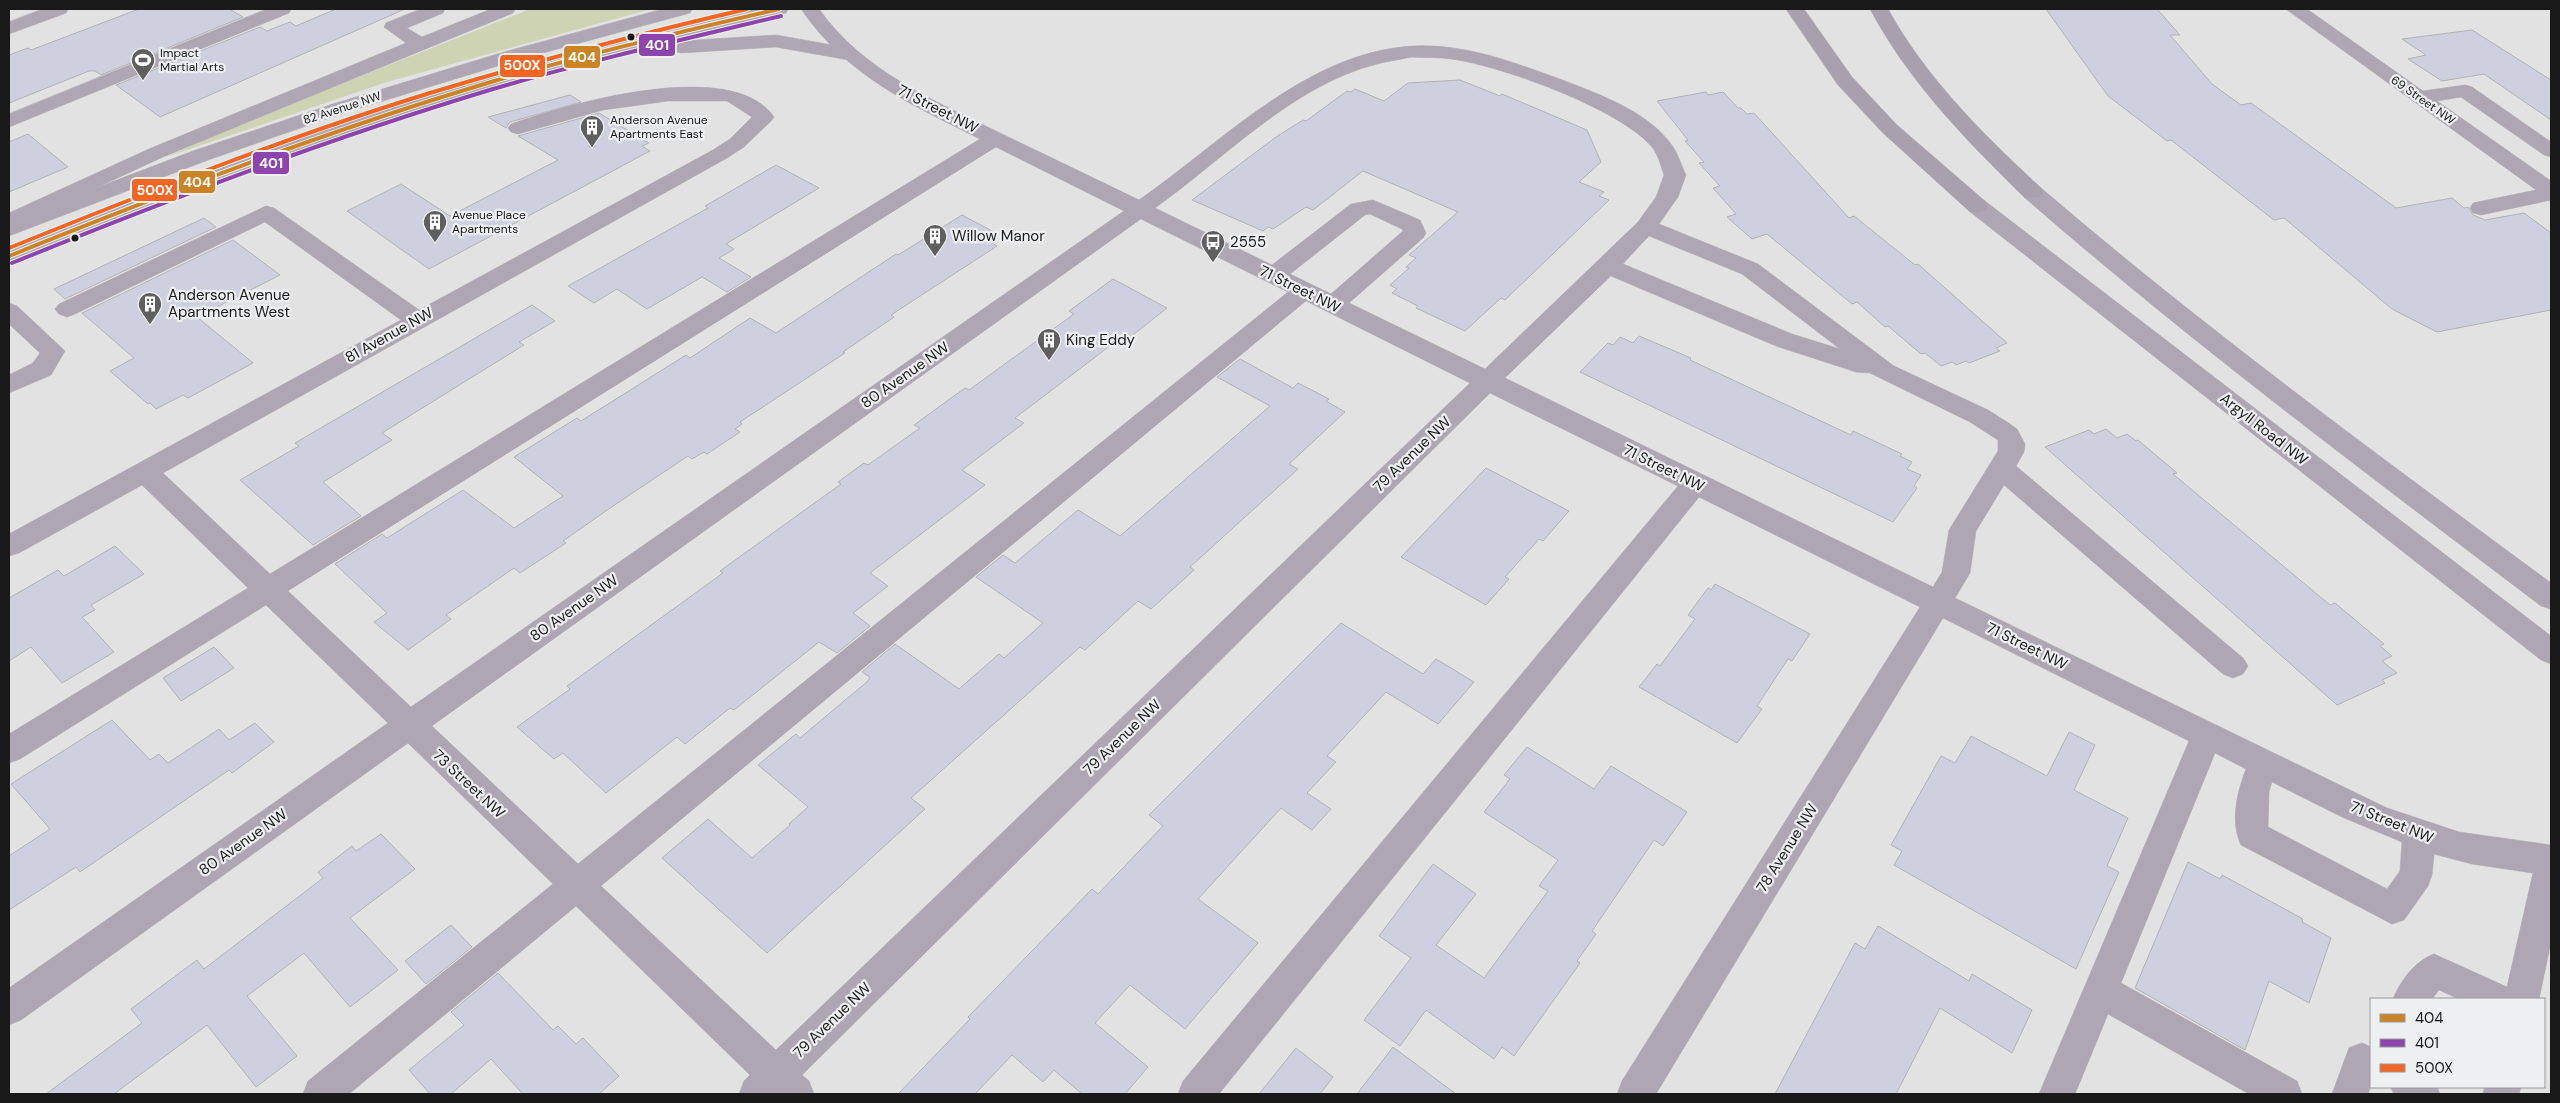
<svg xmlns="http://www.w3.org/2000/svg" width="2560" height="1103" font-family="'DM Sans',sans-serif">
<rect width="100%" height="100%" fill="#e2e2e3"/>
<path fill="#ced4b3" d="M 530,9 L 651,9 L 387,82 L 166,157 C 286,104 409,58 530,9 Z"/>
<g fill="#ced0e0" stroke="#b3b3b4">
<polygon points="139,9 229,9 243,17 101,75 95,71 89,71 9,103 9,55 28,48 31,50"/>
<polygon points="336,9 405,9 160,117 116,85 260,27 267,31 290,22 296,26"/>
<polygon points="2046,9 2157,9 2180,35 2170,35 2212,84 2241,105 2251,103 2396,208 2452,198 2464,208 2468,207 2473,215 2485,220 2524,213 2551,233 2551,310 2437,332 2392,309 2284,218 2274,220 2171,140 2167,141 2108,96"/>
<polygon points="2472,30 2551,80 2551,120 2484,74 2442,81 2408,59 2426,55 2402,39"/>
<polygon points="1460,80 1500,96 1502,94 1587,130 1601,162 1579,182 1604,192 1599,196 1609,200 1505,300 1501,298 1465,331 1416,308 1418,306 1392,293 1397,289 1390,285 1409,268 1406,267 1416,258 1409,255 1458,212 1363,171 1313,210 1306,207 1273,229 1268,227 1263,231 1192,200 1276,137 1303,120 1306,121 1347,91 1351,92 1355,89 1384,101 1408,83"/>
<polygon points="1706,92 1708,95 1723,92 1738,108 1741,108 1747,114 1754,113 1849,218 1854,216 1915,265 1918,264 2007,343 1996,348 2000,351 1969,363 1966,361 1956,365 1952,362 1941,366 1925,353 1921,354 1888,326 1885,327 1857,302 1852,304 1767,234 1752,239 1727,217 1736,214 1713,188 1720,186 1699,163 1704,162 1685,141 1688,140 1657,101"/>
<polygon points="570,95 581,102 510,122 506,128 488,117"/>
<polygon points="599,113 649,143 642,146 650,151 429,269 347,211 401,184 450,216 558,160 518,136"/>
<polygon points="28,134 68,167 9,192 9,142"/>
<polygon points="776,165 819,188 726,244 734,249 719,258 751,277 727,292 702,277 647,309 617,289 594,303 568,286 708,208 705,206"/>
<polygon points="962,215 994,232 984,238 997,246 891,315 894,317 843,352 845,353 740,422 742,424 735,429 740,432 707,454 704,452 692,459 688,456 616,504 563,541 566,543 520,573 514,568 446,615 451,619 408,650 374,622 387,613 335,564 382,534 387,538 463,490 514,528 563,496 514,457 577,418 581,421 686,355 690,358 750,318 776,333 896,254 898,255"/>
<polygon points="204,218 216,227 65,299 54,289"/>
<polygon points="233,240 280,275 197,317 253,363 188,398 183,395 156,409 150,403 148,404 110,371 134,358 82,313"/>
<polygon points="1113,279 1167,308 1124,342 1119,339 1015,418 1024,423 962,470 985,485 870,573 888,586 853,613 870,626 837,653 819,642 734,710 730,708 685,744 677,737 606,793 563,753 554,759 517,727 570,689 567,686 723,573 720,571 841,484 838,482 864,463 868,465 920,428 914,425 965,388 969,390 1074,314 1069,311"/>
<polygon points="532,305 555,321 519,342 524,345 382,433 392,440 323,482 361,516 313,545 240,480 299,446 295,443"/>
<polygon points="1639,336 1691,358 1690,360 1851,435 1853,431 1902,454 1900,456 1912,462 1907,469 1921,475 1914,486 1917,488 1893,522 1580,372 1608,343 1613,345 1620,337 1633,343"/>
<polygon points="1240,359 1293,388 1298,383 1329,399 1326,401 1345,412 1289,464 1298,469 1190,567 1194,570 1151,609 1138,601 1085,650 1080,647 911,798 925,809 767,953 662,858 708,819 752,858 790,825 789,824 808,807 758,765 796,734 800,738 868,681 870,677 862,672 895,644 959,689 999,654 1004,658 1043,623 976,577 1003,555 1015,563 1078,510 1120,536 1270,406 1217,377"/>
<polygon points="2106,429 2117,438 2127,434 2136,441 2138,440 2177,473 2173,474 2330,605 2335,603 2384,644 2380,646 2392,656 2382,661 2397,673 2382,680 2385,683 2337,705 2045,447 2089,430 2094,434"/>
<polygon points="1486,468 1569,511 1543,541 1539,539 1505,577 1509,579 1486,605 1401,557"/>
<polygon points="115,546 144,574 91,605 95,610 82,617 114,652 62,683 31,647 9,661 9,598 58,570 64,576"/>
<polygon points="1715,584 1810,634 1792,661 1788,659 1757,706 1762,709 1737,743 1639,687 1657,664 1660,666 1695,619 1688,615 1708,588 1711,590"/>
<polygon points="1341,623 1423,674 1436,659 1474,682 1438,724 1386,692 1327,756 1336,762 1307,793 1331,809 1312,830 1281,808 1198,899 1258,943 1185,1029 1130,985 1095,1023 1148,1067 1125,1094 1082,1094 1054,1070 1043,1082 1012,1055 975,1094 898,1094 970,1019 968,1017 1092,889 1098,894 1163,826 1149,815"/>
<polygon points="214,647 234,668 181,701 163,678"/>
<polygon points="112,720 150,760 159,754 168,763 219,729 229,740 255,723 274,742 232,773 229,770 80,872 76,867 9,910 9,856 50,829 11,784"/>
<polygon points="2069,732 2095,745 2074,790 2128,818 2107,866 2119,872 2076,969 1894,865 1902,851 1891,845 1941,756 1955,763 1971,736 2047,776"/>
<polygon points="1527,747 1594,789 1611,766 1687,812 1663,846 1654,840 1592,931 1596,934 1577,961 1580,963 1514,1056 1502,1047 1494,1059 1426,1010 1400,1046 1364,1020 1411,958 1379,936 1433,864 1476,894 1436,945 1484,978 1548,891 1539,886 1558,860 1484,812 1510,779 1504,775"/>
<polygon points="381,834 415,869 350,918 398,970 350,1007 304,953 247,996 297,1056 256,1087 207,1025 114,1094 46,1094 142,1023 131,1009 197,960 204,969 323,878 318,872 352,846 356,851"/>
<polygon points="2188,862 2220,879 2222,875 2303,919 2302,922 2331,938 2309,1003 2269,981 2245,1050 2135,988"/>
<polygon points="451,925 472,947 426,984 405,961"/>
<polygon points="1878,926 1969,981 1972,974 2032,1010 2012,1053 1940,1008 1896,1094 1775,1094 1855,943 1865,949"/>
<polygon points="498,973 553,1030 558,1026 576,1044 583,1038 619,1076 599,1094 523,1094 491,1059 451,1094 430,1094 409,1070 464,1025 451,1012"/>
<polygon points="1393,1047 1456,1094 1357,1094"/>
<polygon points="1296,1048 1333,1077 1320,1094 1259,1094"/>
</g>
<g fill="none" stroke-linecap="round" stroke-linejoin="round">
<g stroke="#bebebf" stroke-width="1">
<g id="minor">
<polygon points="43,9 68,9 66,13 9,34 9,22"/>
<polygon points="267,9 291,9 289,13 9,127 9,114"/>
<polygon points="421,9 445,9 443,13 407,28 422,37 491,9 515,9 513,13 163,157 9,228 9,213 149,149 406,43 384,27 386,23"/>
<path d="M 801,9 L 819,9 C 863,71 933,100 998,132 C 1045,155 1092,177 1139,200 C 1231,136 1328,29 1453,48 C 1491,53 1529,68 1565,81 C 1601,95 1648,112 1671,144 C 1678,153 1681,165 1686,175 L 1678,197 L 1659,224 L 1758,264 L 1894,366 L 1988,410 L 2007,422 L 2017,429 L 2025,444 L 2024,452 L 2016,466 L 2243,658 L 2248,666 L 2243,674 L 2233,678 L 2223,674 L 2004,485 L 1976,531 L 1970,573 L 1955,598 L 2387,808 L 2459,832 L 2551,845 L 2551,942 L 2539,999 L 2459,999 L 2439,990 L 2432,999 L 2393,999 C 2401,980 2415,961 2434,954 L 2507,987 L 2533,873 L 2472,864 L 2434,854 L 2432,875 L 2428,886 L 2404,920 L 2392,924 L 2241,845 C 2230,822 2237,792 2246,769 L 2215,753 L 2121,983 L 2297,1081 L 2302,1094 L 2249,1094 L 2108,1014 L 2075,1094 L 2039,1094 L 2189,741 L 1943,618 L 1656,1094 L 1617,1094 L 1622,1081 L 1920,607 L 1699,497 L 1219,1094 L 1178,1094 L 1183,1081 L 1678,486 L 1490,393 L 802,1075 L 809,1081 L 814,1094 L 739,1094 L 744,1081 L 750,1075 L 576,906 L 349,1094 L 303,1094 L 308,1081 L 553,884 L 408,743 L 21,1020 L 9,1025 L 9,988 L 388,723 L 266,605 L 20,759 L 9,763 L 9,734 L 248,588 L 142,485 L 19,553 L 9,556 L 9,534 L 401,320 L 265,222 L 75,314 L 67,317 L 59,314 L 55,309 L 59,304 L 266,206 L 274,208 L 419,310 L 713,150 L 730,139 L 752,117 L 727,101 L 668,101 L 603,110 L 518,134 L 511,132 L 508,128 L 511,124 C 568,104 732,56 774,117 L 771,121 L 744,147 L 727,158 L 163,473 L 270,574 L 980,139 C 910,104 847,76 801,9 ZM 1411,57 C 1424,58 1439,57 1452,59 C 1502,66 1620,109 1652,147 C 1658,155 1661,166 1664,175 L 1656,197 L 1638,222 L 1485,369 L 1349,303 L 1423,238 L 1426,233 L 1420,220 L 1373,200 L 1351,204 L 1272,265 L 1155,208 C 1224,159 1293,85 1377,64 C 1388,61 1399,60 1411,57 ZM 996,147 L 1124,211 L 411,707 L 288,591 ZM 1370,214 L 1402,229 L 1403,231 L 1331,294 L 1290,274 L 1365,215 ZM 1141,219 L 1288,292 L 578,864 L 432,726 ZM 1649,236 L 1742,274 L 1840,349 L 1792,334 L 1623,264 ZM 1611,276 L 1776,346 L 1856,372 L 1870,373 L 1970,422 L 1998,440 L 1998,451 L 1949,530 L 1942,572 L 1933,587 L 1505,378 ZM 1306,301 L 1470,383 L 776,1050 L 601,886 ZM 2272,782 L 2342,817 L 2402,842 L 2400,871 L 2387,889 L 2268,827 L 2269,792 Z"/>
<polygon points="2286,9 2307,9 2423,91 2465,85 2472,87 2551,142 2551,157 2544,155 2461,97 2437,101 2551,181 2551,200 2481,215 2473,213 2470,208 2473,203 2536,190"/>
<polygon points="9,303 17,306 65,351 51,375 9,393 9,375 33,363 40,353 9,324"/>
<polygon points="2362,1043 2371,1047 2371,1086 2368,1094 2332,1094 2349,1048"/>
<polygon points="2391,1087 2437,1087 2440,1094 2394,1094"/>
<polygon points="2485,1087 2521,1087 2519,1094 2483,1094"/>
</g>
</g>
<g stroke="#bebebf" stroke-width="1">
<g id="major">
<polygon points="663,9 692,9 690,13 517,60 347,112 208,160 9,236 9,221 193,151 333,104 504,52"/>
<path d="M 756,9 L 788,9 L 786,13 L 605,56 L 437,105 L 255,167 L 9,263 L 9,248 C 165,185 323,125 484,78 C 574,51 665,30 756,9 Z"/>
<polygon points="776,35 849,48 856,50 859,54 856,58 849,60 776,47 681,53 674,51 671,47 674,43 681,41"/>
<path d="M 2032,186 L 2040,187 C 2204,328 2378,455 2551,583 L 2551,609 L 2541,606 C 2366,473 2190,342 2024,197 L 2021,192 L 2024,187 Z"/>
<polygon points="1977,199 1985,201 2551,636 2551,664 2541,660 1969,211 1966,206 1969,201"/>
</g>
</g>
<g stroke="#bebebf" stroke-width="1">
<g id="highway">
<polygon points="1786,9 1804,9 1852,77 1897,125 1985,201 1988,206 1985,211 1977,213 1969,211 1883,133 1838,85"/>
<path d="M 1870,9 L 1888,9 C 1927,79 1982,133 2040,187 L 2043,192 L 2040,197 L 2032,198 L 2024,197 C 1965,139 1909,82 1870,9 Z"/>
</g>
</g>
<use href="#minor" fill="#aea6b3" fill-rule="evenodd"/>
<use href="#major" fill="#afa6b4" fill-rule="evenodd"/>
<use href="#highway" fill="#a8a1ad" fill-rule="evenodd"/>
<g stroke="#eeeff1" stroke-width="6">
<path id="bus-1" d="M 9,256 C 168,192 327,131 491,82 C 586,54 683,31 779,9"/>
</g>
<g stroke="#eeeff1" stroke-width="6">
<path id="bus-2" d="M 12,263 C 170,199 330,138 493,89 C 588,61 685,39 781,16"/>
</g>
<g stroke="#eeeff1" stroke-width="6">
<path id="bus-3" d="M 9,248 C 148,192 287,137 430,93 C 535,61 640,34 747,9"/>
</g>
<use href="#bus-1" stroke="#cb8326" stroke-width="4"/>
<use href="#bus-2" stroke="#8e44ad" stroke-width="4"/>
<use href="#bus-3" stroke="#f26522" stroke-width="4"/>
</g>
<defs>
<g id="stadium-pin" transform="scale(1.25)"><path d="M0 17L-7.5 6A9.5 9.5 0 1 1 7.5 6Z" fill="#5f5f60" stroke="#eeeff1"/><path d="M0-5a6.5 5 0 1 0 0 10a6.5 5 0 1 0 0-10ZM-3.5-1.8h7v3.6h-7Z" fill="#fff"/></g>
<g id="building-pin" transform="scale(1.25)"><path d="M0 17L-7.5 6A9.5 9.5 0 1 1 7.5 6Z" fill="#5f5f60" stroke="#eeeff1"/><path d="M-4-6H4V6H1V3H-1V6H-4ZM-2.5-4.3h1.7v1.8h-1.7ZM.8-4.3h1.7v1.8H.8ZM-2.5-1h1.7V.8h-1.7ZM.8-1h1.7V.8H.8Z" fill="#fff"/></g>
<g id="bus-pin" transform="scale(1.25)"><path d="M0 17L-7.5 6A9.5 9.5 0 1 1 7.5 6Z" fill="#5f5f60" stroke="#eeeff1"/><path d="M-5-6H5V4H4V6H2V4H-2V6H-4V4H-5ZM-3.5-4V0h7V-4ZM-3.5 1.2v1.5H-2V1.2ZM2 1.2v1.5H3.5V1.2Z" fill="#fff"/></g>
</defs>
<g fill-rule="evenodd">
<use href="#stadium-pin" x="143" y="60"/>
<use href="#building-pin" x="592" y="127"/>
<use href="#building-pin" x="435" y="222"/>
<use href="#building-pin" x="935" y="236"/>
<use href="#bus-pin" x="1213" y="242"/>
<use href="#building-pin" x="150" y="304"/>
<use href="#building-pin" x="1049" y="340"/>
</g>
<g fill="#19191a" stroke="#eeeff1" stroke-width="2">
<circle cx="631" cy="37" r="4.5"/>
<circle cx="75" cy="238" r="4.5"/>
</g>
<g text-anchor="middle" stroke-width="4.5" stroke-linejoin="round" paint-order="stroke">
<g font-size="12" fill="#19191a" stroke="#eeeff1" text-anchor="start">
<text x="160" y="57">Impact<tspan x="160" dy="14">Martial Arts</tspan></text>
<text x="610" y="124">Anderson Avenue<tspan x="610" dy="14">Apartments East</tspan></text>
<text x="452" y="219">Avenue Place<tspan x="452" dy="14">Apartments</tspan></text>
</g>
<g font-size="12" fill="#19191a" stroke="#eeeff1">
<text transform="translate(2423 100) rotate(35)" y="4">69 Street NW</text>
<text transform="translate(342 108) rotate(-18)" y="4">82 Avenue NW</text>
</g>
<g font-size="15" fill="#19191a" stroke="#eeeff1">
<text transform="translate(938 109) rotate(27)" y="5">71 Street NW</text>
<text transform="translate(1300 289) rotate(26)" y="5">71 Street NW</text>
<text transform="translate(389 335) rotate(-29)" y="5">81 Avenue NW</text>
<text transform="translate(905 375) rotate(-35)" y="5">80 Avenue NW</text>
<text transform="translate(2264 429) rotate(38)" y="5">Argyll Road NW</text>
<text transform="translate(1412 454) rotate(-44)" y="5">79 Avenue NW</text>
<text transform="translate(1664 468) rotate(26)" y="5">71 Street NW</text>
<text transform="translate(574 608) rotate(-35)" y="5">80 Avenue NW</text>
<text transform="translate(2027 646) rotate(26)" y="5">71 Street NW</text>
<text transform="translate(1122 737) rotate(-44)" y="5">79 Avenue NW</text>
<text transform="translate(469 784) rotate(43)" y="5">73 Street NW</text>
<text transform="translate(2392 822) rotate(22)" y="5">71 Street NW</text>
<text transform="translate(243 842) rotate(-35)" y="5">80 Avenue NW</text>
<text transform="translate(1787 848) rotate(-58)" y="5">78 Avenue NW</text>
<text transform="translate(832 1020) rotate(-44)" y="5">79 Avenue NW</text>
</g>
<g font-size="15" fill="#19191a" stroke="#eeeff1" text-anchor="start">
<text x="952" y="241">Willow Manor</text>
<text x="1230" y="247">2555</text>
<text x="168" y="300">Anderson Avenue<tspan x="168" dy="17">Apartments West</tspan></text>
<text x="1066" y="345">King Eddy</text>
</g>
</g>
<g stroke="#eeeff1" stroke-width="2">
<rect x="638" y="33" width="38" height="24" rx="5" fill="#8e44ad"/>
<rect x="563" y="45" width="38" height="24" rx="5" fill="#cb8326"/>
<rect x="499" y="54" width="47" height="24" rx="5" fill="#f26522"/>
<rect x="252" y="151" width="38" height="24" rx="5" fill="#8e44ad"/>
<rect x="178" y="170" width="38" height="24" rx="5" fill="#cb8326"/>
<rect x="131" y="178" width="47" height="24" rx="5" fill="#f26522"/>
</g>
<g font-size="14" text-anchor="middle" font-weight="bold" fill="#fff">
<text x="657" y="50">401</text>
<text x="582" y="62">404</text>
<text x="522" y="70">500X</text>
<text x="271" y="168">401</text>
<text x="197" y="187">404</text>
<text x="155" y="195">500X</text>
</g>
<rect width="2560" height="1103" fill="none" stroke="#19191a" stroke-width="20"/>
<rect x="2370" y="998" width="175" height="90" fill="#eeeff1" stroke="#99999b"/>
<rect x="2380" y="1014" width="25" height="8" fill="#cb8326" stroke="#99999b"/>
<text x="2415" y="1023" font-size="15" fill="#19191a">404</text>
<rect x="2380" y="1039" width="25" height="8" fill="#8e44ad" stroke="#99999b"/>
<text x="2415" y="1048" font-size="15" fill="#19191a">401</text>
<rect x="2380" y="1064" width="25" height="8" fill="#f26522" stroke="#99999b"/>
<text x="2415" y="1073" font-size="15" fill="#19191a">500X</text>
</svg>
